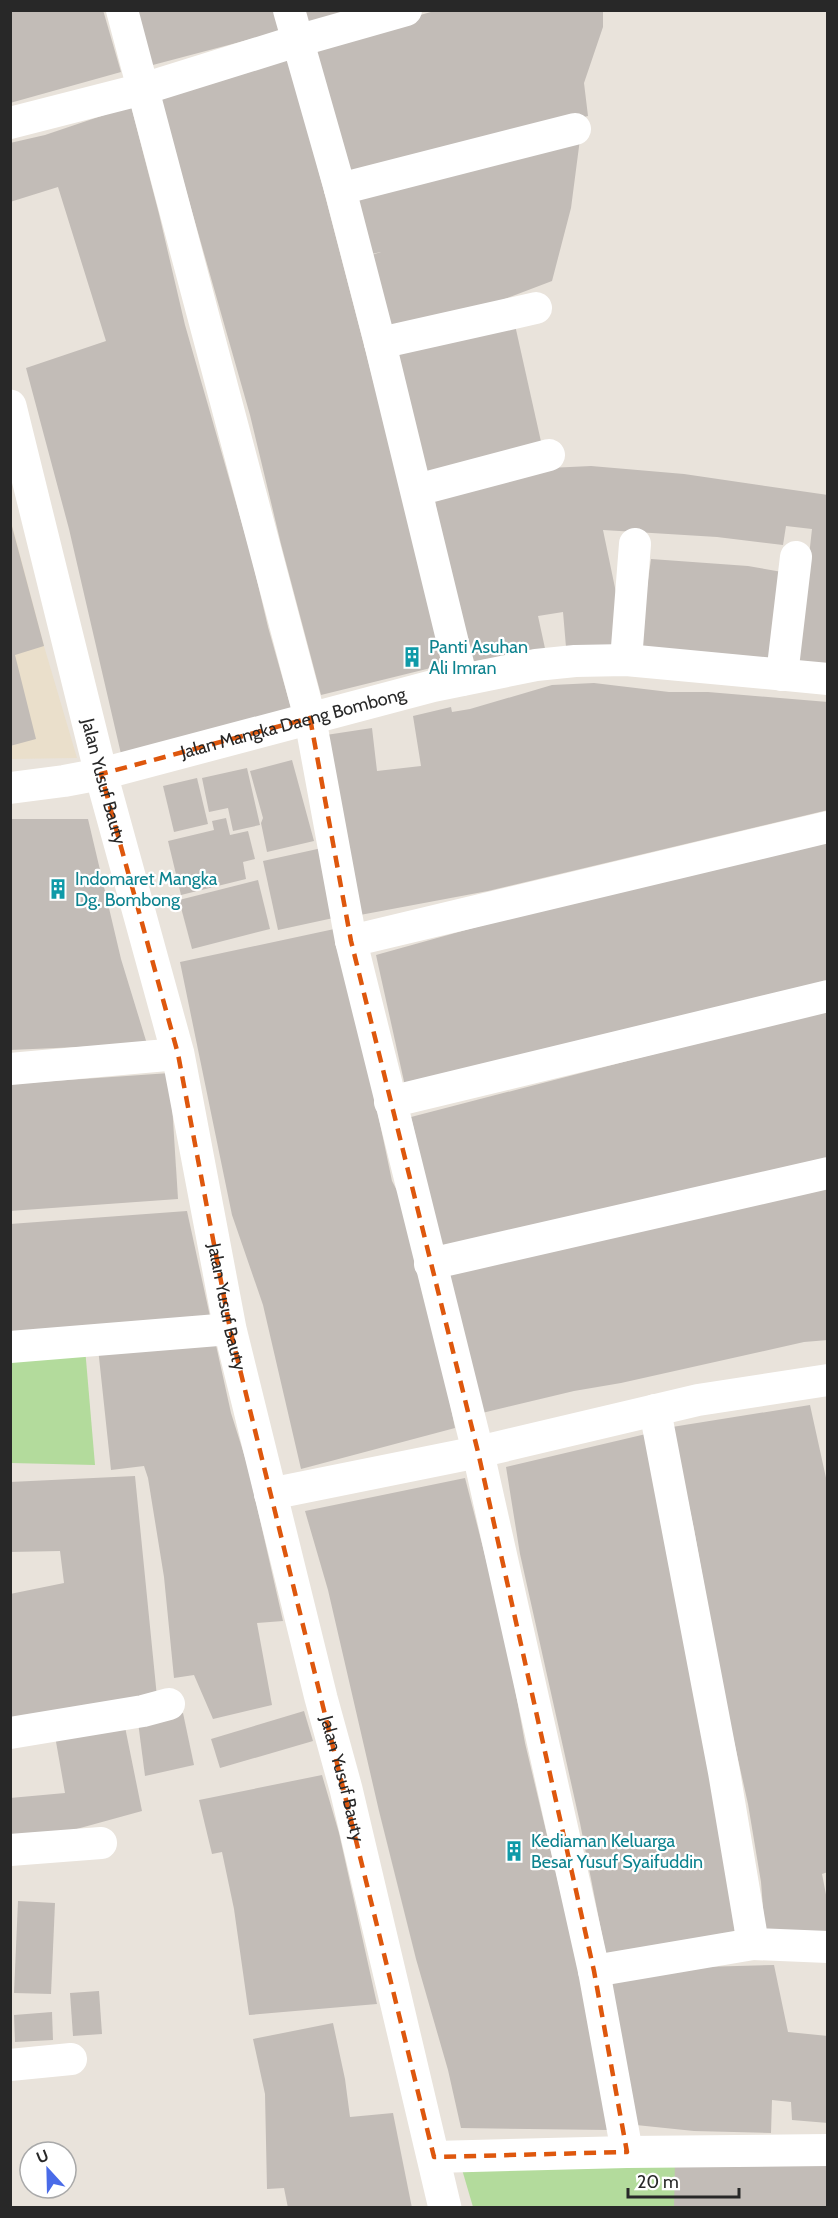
<svg xmlns="http://www.w3.org/2000/svg" width="838" height="2218" font-family="Cabin,sans-serif">
<rect width="100%" height="100%" fill="#e9e3db"/>
<polygon fill="#eadfcb" points="10,517 44,646 77,758 11,759"/>
<g fill="#b3db9c">
<polygon points="85,1348 95,1465 11,1463 11,1356"/>
<polygon points="461,2166 827,2166 827,2207 473,2207"/>
</g>
<g fill="#c2bcb7">
<polygon points="10,10 103,10 121,72 10,103"/>
<polygon points="137,10 276,10 281,31 149,66"/>
<polygon points="303,10 373,10 307,31"/>
<polygon points="438,10 603,10 603,27 584,83 588,116 350,175 310,46"/>
<polygon points="289,57 447,664 321,695 281,544 250,415 160,99"/>
<polygon points="131,106 159,214 185,325 251,555 268,627 291,708 121,754 69,529 26,368 106,341 58,187 10,202 10,143 45,135"/>
<polygon points="580,139 571,208 552,281 502,300 385,330 368,256 381,252 367,255 353,200"/>
<polygon points="515,325 542,446 427,474 395,347"/>
<polygon points="591,466 684,474 828,495 828,666 797,664 812,529 786,526 783,545 717,537 603,530 619,607 618,648 566,647 563,612 538,616 546,653 510,655 471,662 446,564 434,495 549,468"/>
<polygon points="10,519 44,646 15,655 36,739 10,746"/>
<polygon points="651,559 748,566 782,572 772,663 638,652"/>
<polygon points="594,683 669,692 708,692 828,702 828,810 488,891 360,915 326,735 372,728 377,771 421,766 413,716 451,707 452,712 470,709 552,685"/>
<polygon points="292,760 314,841 267,852 261,823 263,818 250,771"/>
<polygon points="247,768 260,825 233,831 228,808 209,812 202,778"/>
<polygon points="197,778 208,824 174,832 163,786"/>
<polygon points="226,818 230,835 248,831 255,859 243,862 246,879 181,895 168,841 214,830 212,821"/>
<polygon points="10,819 88,819 121,959 147,1044 10,1050"/>
<polygon points="828,839 828,984 405,1086 376,955 542,909"/>
<polygon points="322,848 338,917 278,930 263,861"/>
<polygon points="258,880 270,929 192,949 179,900"/>
<polygon points="339,928 392,1181 407,1210 436,1334 455,1428 301,1469 263,1305 232,1215 180,962"/>
<polygon points="828,1009 828,1164 442,1250 411,1117"/>
<polygon points="170,1073 178,1199 10,1211 10,1084"/>
<polygon points="828,1181 828,1340 804,1342 621,1383 574,1391 478,1414 446,1274"/>
<polygon points="187,1211 211,1321 10,1341 10,1224"/>
<polygon points="214,1336 231,1413 248,1467 283,1621 257,1623 272,1705 213,1719 194,1675 174,1678 164,1577 148,1478 144,1466 111,1470 98,1348"/>
<polygon points="810,1405 828,1487 828,1872 822,1874 828,1905 828,1934 765,1934 761,1882 748,1804 723,1692 694,1529 672,1427"/>
<polygon points="646,1434 728,1876 735,1932 606,1955 580,1823 520,1554 506,1467"/>
<polygon points="135,1476 157,1697 10,1726 10,1594 64,1583 60,1551 10,1552 10,1482"/>
<polygon points="465,1478 504,1629 525,1743 588,2007 610,2130 461,2128 448,2070 416,1959 379,1811 328,1590 305,1511"/>
<polygon points="304,1711 313,1741 220,1768 211,1739"/>
<polygon points="183,1713 194,1765 145,1776 138,1722"/>
<polygon points="124,1722 142,1811 73,1830 10,1843 10,1798 65,1793 55,1736"/>
<polygon points="322,1775 339,1833 377,2004 249,2015 234,1909 222,1852 212,1854 199,1800"/>
<polygon points="18,1901 55,1903 51,1994 14,1993"/>
<polygon points="774,1965 788,2032 828,2036 828,2123 792,2120 791,2102 772,2100 771,2133 694,2131 636,2125 606,1980 702,1967"/>
<polygon points="99,1991 102,2034 73,2036 70,1993"/>
<polygon points="52,2012 53,2040 15,2042 14,2015"/>
<polygon points="333,2023 345,2079 350,2117 393,2113 412,2208 288,2208 284,2188 267,2189 265,2094 253,2039"/>
<polygon points="675,2161 828,2162 828,2208 674,2208"/>
</g>
<g fill="none" stroke-linecap="round" stroke-linejoin="round">
<g stroke="#fff" stroke-width="32">
<polyline points="122,10 310,718 351,941 478,1452 594,1971 627,2152"/>
<polyline points="289,10 340,189 380,343 462,680"/>
<polyline points="10,123 143,89 297,41 406,10"/>
<polyline points="340,189 575,129"/>
<polyline points="380,343 536,308"/>
<polyline points="417,490 549,455"/>
<polyline points="626,660 635,544"/>
<polyline points="782,675 796,557"/>
<path id="s1" d="M 10,788 L 64,781 L 101,774 L 433,686 L 536,665 L 575,661 L 626,660 L 828,679"/>
<polyline points="351,941 828,827"/>
<polyline points="10,1069 178,1054"/>
<polyline points="390,1102 828,996"/>
<polyline points="430,1264 828,1173"/>
<polyline points="10,1347 230,1329"/>
<polyline points="655,1410 724,1772 753,1944 828,1947"/>
<polyline points="270,1494 478,1452 698,1400 828,1380"/>
<polyline points="10,1733 143,1711 169,1704"/>
<polyline points="10,1850 101,1843"/>
<polyline points="594,1971 753,1944"/>
<polyline points="10,2065 71,2059"/>
<polyline points="434,2157 627,2152 828,2150"/>
</g>
<path stroke="#fff" stroke-width="33" id="s2" d="M 10,406 L 101,774 L 178,1054 L 230,1329 L 321,1698 L 346,1789 L 445,2208"/>
</g>
<path fill="none" stroke="#de570d" stroke-width="4.5" stroke-dasharray="12 8" stroke-linejoin="round" d="M 310,718 L 351,941 L 478,1452 L 594,1971 L 627,2152 L 434,2157 L 230,1329 L 178,1054 L 101,774 Z"/>
<defs>
<g id="building-bare" transform="scale(1.62)"><path d="M-4-6H4V6H1V3H-1V6H-4ZM-2.5-4.3h1.7v1.8h-1.7ZM.8-4.3h1.7v1.8H.8ZM-2.5-1h1.7V.8h-1.7ZM.8-1h1.7V.8H.8Z" fill="#0f9aa8" stroke="#fff" stroke-width="2.5" paint-order="stroke"/></g>
</defs>
<g fill-rule="evenodd">
<use href="#building-bare" x="412" y="657"/>
<use href="#building-bare" x="58" y="889"/>
<use href="#building-bare" x="514" y="1851"/>
</g>
<g text-anchor="middle" stroke-width="4.5" stroke-linejoin="round" paint-order="stroke">
<g font-size="18" fill="#0d838f" stroke="#fff" text-anchor="start">
<text x="429" y="653">Panti Asuhan<tspan x="429" dy="21">Ali Imran</tspan></text>
<text x="75" y="885">Indomaret Mangka<tspan x="75" dy="21">Dg. Bombong</tspan></text>
<text x="531" y="1847">Kediaman Keluarga<tspan x="531" dy="21">Besar Yusuf Syaifuddin</tspan></text>
</g>
<g font-size="18" fill="#282828" stroke="#fff">
<text dy="6" stroke="none"><textPath href="#s1" startOffset="291">Jalan Mangka Daeng Bombong</textPath></text>
<text dy="6" stroke="none"><textPath href="#s2" startOffset="387">Jalan Yusuf Bauty</textPath></text>
<text dy="6" stroke="none"><textPath href="#s2" startOffset="927">Jalan Yusuf Bauty</textPath></text>
<text dy="6" stroke="none"><textPath href="#s2" startOffset="1413">Jalan Yusuf Bauty</textPath></text>
</g>
</g>
<rect width="838" height="2218" fill="none" stroke="#282828" stroke-width="24"/>
<g transform="translate(48 2170) rotate(338)"><circle r="28" fill="#ffffff" stroke="#a9a9a9" stroke-width="1.5"/>
<path d="M0-4.5L10 22L0 15L-10 22Z" fill="#496be8"/>
<text y="-9" font-size="16" font-weight="bold" text-anchor="middle" fill="#282828">U</text>
</g>
<path d="M628 2188v9h111v-9" fill="none" stroke="#282828" stroke-width="3"/>
<text x="637" y="2188" font-size="18" fill="#282828" stroke="#ffffff" stroke-width="4.5" paint-order="stroke">20 m</text>
</svg>
